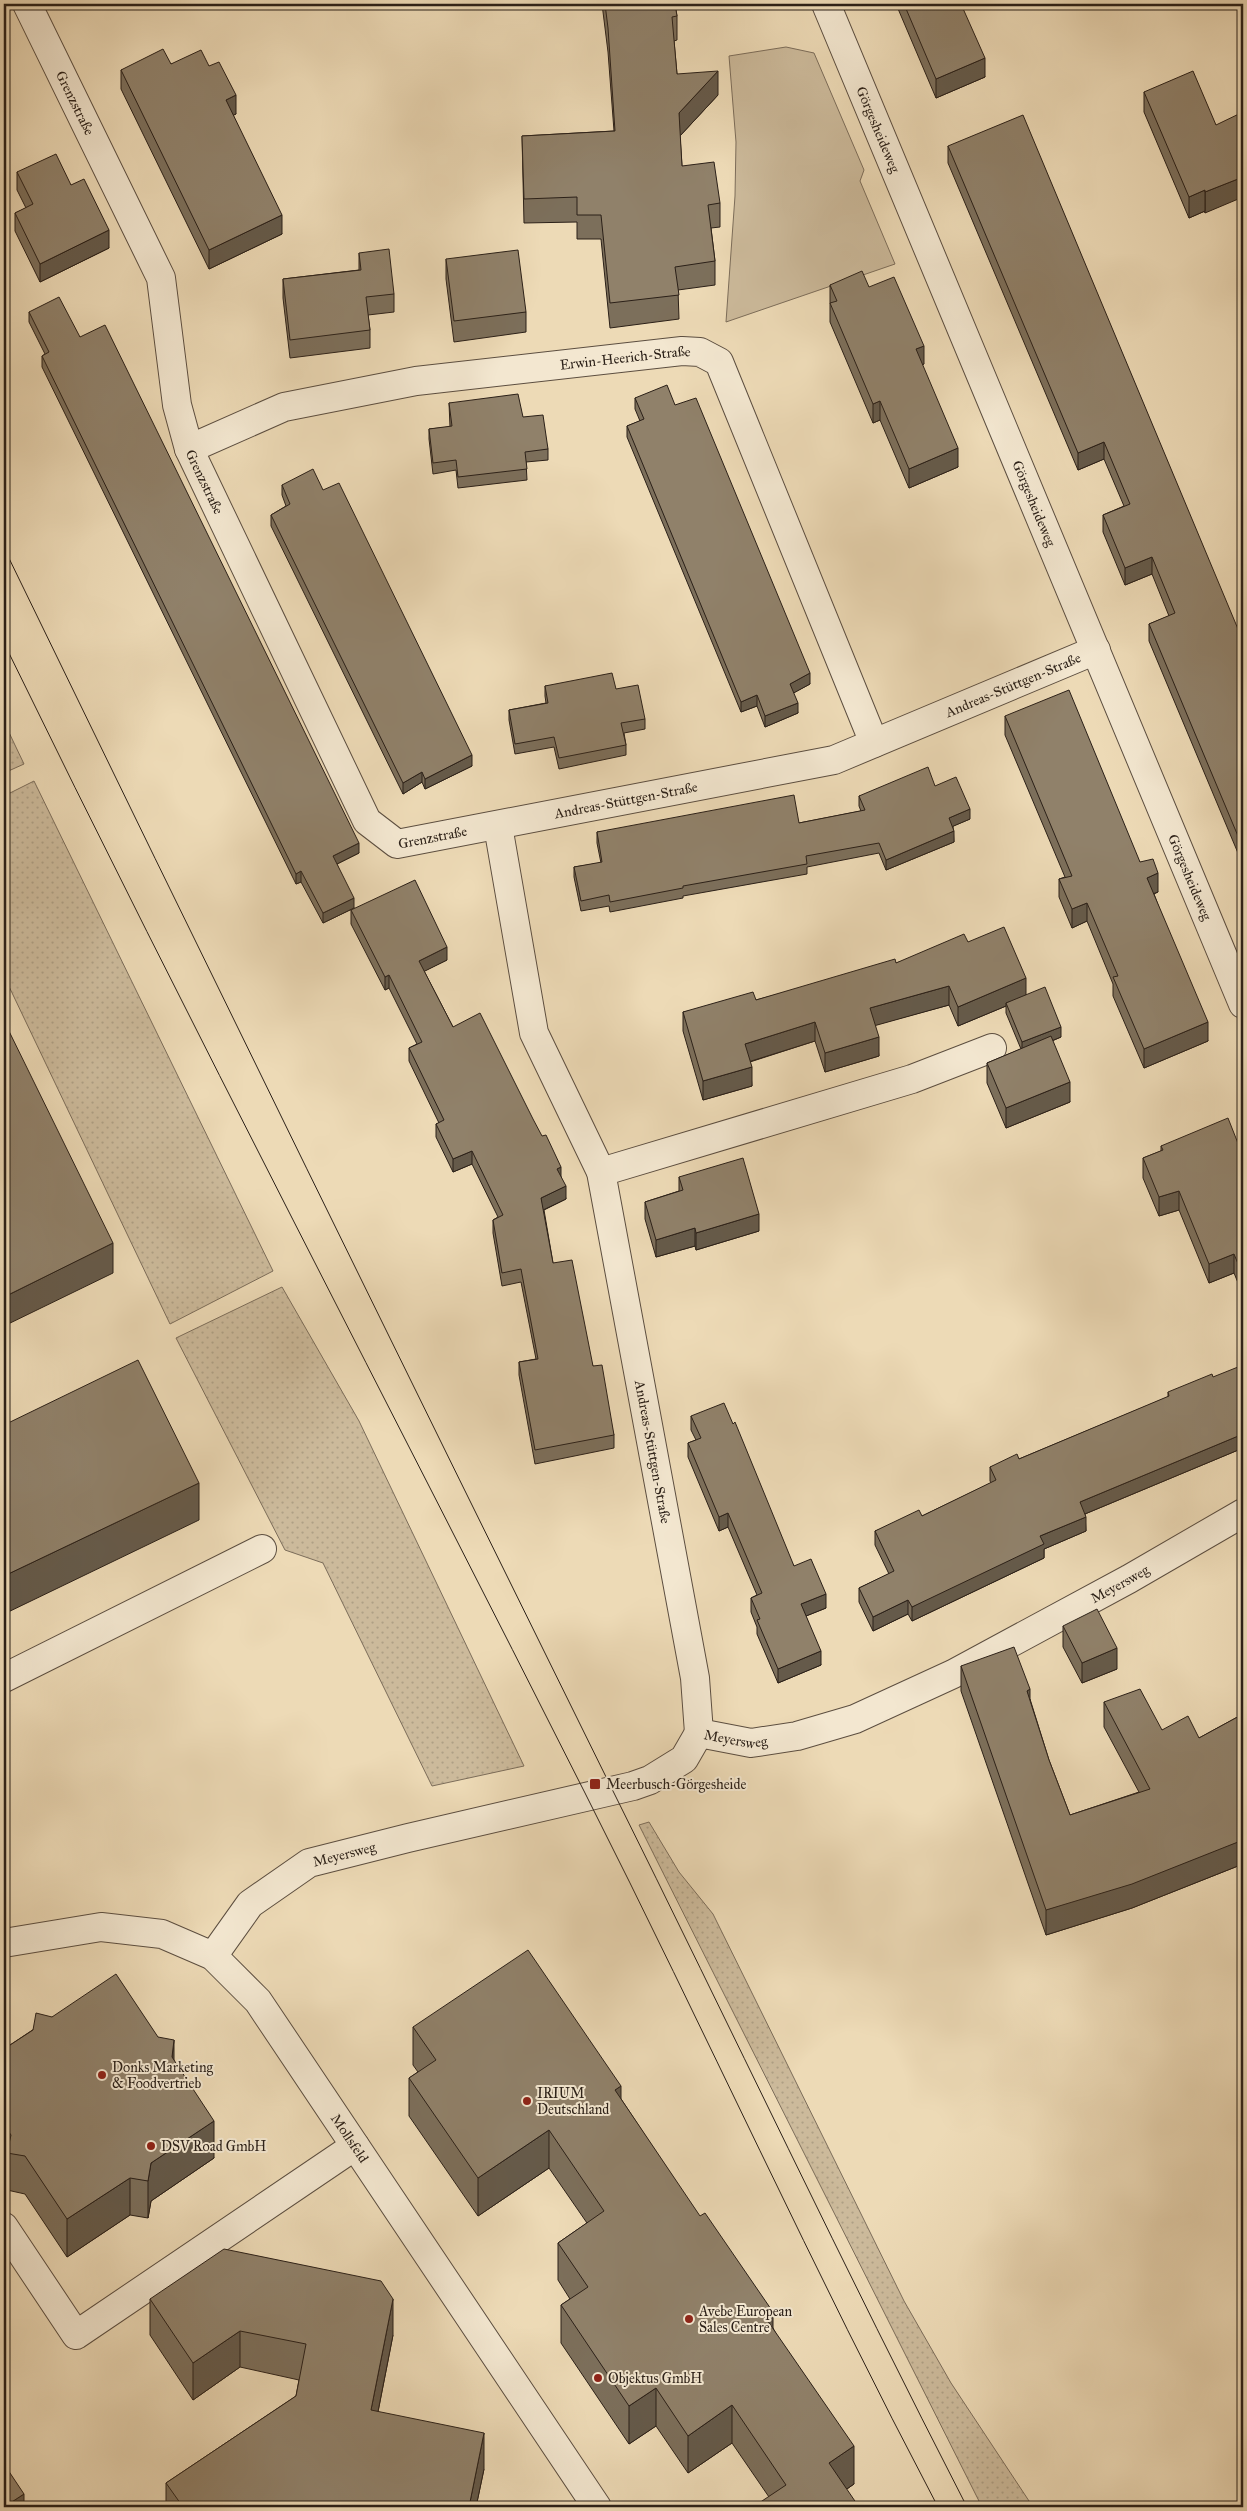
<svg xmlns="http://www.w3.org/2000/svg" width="1247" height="2511" font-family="'IM FELL Great Primer',serif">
<defs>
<pattern id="grass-dots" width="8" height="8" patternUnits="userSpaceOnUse" patternTransform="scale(1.25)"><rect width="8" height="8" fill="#ccba9b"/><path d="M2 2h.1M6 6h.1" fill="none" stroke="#afa085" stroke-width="1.8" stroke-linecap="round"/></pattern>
</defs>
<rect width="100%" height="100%" fill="#eddab6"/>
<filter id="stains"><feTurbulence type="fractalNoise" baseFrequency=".004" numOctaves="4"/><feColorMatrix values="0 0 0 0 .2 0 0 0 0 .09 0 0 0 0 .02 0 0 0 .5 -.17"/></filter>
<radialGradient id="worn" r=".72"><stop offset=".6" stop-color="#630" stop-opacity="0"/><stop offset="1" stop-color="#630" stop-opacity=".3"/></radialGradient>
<g fill="url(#grass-dots)" stroke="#7c6d5a">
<polygon points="4,722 24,764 4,773"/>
<polygon points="34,781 273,1271 170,1324 4,976 4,796"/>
<polygon points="282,1287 359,1421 524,1766 432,1786 323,1563 285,1550 176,1338"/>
<polygon points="649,1822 679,1872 713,1914 904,2301 951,2383 1033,2507 982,2507 639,1825"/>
</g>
<polygon fill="#ccba9b" stroke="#7c6d5a" points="786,47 814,53 864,170 860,181 895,264 726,322 735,196 736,142 729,56"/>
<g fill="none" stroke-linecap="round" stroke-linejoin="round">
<g stroke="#5c4e40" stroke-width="30">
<g id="minor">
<path id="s1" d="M 27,4 L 161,278 L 177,405 L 189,449 L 367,821 L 397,844 L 834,760 L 1096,650"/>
<path id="s2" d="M 826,4 L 1243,1004"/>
<path id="s3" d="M 189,449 L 284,407 L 416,381 L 682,351 L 700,352 L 719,362 L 874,743"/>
<path id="s4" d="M 498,826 L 534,1033 L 601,1172 L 695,1678 L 699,1733"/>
<polyline points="601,1172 912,1079 992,1048"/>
<polyline points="4,1678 262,1549"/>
<path id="s5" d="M 4,1943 L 101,1927 L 162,1934 L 213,1956 L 258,2001 L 597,2507"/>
<path id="s6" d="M 213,1956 L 250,1904 L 309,1863 L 408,1838 L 633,1786 L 650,1780 L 684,1759 L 699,1733 L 751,1743 L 797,1736 L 855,1719 L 953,1674 L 1129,1579 L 1243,1513"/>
<polyline points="4,2227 76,2335 355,2146"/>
</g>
</g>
<use href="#minor" stroke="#f3e7d0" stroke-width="28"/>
<g stroke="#2b2018" stroke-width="1">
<path d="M 4,548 C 205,962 408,1376 612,1789 C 731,2028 845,2270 967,2507"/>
<path d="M 4,643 C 192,1029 392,1410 585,1793 C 705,2030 814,2272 938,2507"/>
</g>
</g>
<g fill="#7c6f5b" stroke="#2b2018">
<polygon points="602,4 675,4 677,16 677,40 674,41 677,74 718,95 680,136 682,166 720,203 720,227 711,228 715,261 715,285 678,290 679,319 610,328 601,239 577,239 577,222 524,223 522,136 614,131 608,52"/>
<polygon points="896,4 961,4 985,77 936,98"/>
<polygon points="171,64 209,66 236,114 233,115 282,234 209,269 121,89 121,70"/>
<polygon points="1144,92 1216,125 1205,213 1205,211 1189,218 1144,112"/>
<polygon points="948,146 1243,641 1243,865 1149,641 1149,624 1169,616 1152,574 1125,585 1103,532 1103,515 1124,506 1104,459 1078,470 948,163"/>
<polygon points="17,172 71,185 109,248 40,282 15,231 15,213 26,208 17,190"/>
<polygon points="359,253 394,294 394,312 368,315 370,330 370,348 290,358 283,298 283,279 359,270"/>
<polygon points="446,259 526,312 526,332 454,342 446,279"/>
<polygon points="830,285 869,287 924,364 922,365 958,467 909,488 880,420 873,423 830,322"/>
<polygon points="29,312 80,337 359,853 337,864 354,908 323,923 301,882 296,884 42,367 42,356 45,354 29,322"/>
<polygon points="635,398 675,405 810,684 793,693 798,713 765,727 757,706 741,712 627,437 627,426 640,421 635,409"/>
<polygon points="449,403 523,417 548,449 548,460 526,462 527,480 458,488 456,470 433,474 429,439 429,429 450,427"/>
<polygon points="282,485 323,490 472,766 425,789 422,782 403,794 271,526 271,515 286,506 282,495"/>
<polygon points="545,686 616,689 645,719 645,729 624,733 626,745 626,755 559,769 554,747 515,754 509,720 509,710 546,703 545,696"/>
<polygon points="1005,716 1140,862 1158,892 1154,894 1208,1041 1144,1068 1113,996 1113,984 1087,921 1072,928 1059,897 1059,879 1065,877 1005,735"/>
<polygon points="935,786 970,819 953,826 954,842 886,870 879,853 807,867 807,874 683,896 683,898 610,912 609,906 581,911 574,877 574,867 601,863 597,843 597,832 799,823 861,811 859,806 859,796"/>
<polygon points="351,910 447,960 424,971 453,1027 561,1177 566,1199 544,1210 553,1263 593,1366 614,1435 614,1448 535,1464 519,1375 519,1362 536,1359 521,1282 502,1286 493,1233 493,1220 498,1217 472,1164 453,1172 436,1137 436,1124 439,1123 409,1061 409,1048 417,1044 389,988 385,990 351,924"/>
<polygon points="968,942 1026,995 1061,1037 1052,1041 1070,1102 1006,1128 987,1083 987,1063 1021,1049 1006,1013 1006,1006 958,1026 949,1005 875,1025 879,1056 825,1072 815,1041 750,1062 752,1086 703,1100 683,1031 683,1012 756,1000 896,963"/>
<polygon points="1161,1146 1243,1156 1243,1295 1234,1273 1209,1283 1179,1210 1159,1216 1143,1178 1143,1158 1161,1151"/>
<polygon points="679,1177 759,1231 696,1250 695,1246 656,1257 645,1219 645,1202 679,1191"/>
<polygon points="1168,1392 1243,1448 1085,1514 1086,1531 1044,1549 1044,1558 912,1621 908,1614 873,1631 859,1602 859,1588 889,1574 875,1545 875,1531 922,1516 991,1483 990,1481 990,1467 1019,1459 1168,1397"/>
<polygon points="691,1416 794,1566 826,1608 806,1616 821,1665 778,1683 757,1634 757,1627 751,1612 751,1598 757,1595 728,1527 719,1531 688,1457 688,1443 696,1440 691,1430"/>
<polygon points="1063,1626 1117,1669 1082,1683 1063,1647"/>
<polygon points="961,1666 1030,1699 1049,1760 1070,1815 1139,1792 1104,1727 1104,1702 1162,1730 1199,1738 1243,1714 1243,1864 1132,1908 1046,1935 961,1691"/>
<polygon points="52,2017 158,2037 174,2061 214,2158 151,2201 148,2218 130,2215 67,2257 25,2194 7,2190 7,2167 4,2162 4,2049"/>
<polygon points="413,2027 621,2099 773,2328 854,2484 847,2489 769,2497 732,2443 688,2473 656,2426 629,2444 561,2343 561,2305 570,2299 558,2280 558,2243 587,2223 549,2168 478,2216 409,2116 409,2078 418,2072 413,2065"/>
<polygon points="150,2299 393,2335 378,2412 484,2469 476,2507 166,2507 166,2483 296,2396 299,2380 240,2367 193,2400 150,2335"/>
</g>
<g fill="#655a4a" stroke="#2b2018">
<polygon points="985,58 985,77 936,98 936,79"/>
<polygon points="718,71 718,95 679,137 679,113"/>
<polygon points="236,95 236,114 226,119 226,100"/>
<polygon points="1243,177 1243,197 1205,213 1205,192"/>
<polygon points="1205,190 1205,211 1189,218 1189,197"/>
<polygon points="282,215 282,234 209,269 209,250"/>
<polygon points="109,230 109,248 40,282 40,264"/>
<polygon points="924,346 924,364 916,368 916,349"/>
<polygon points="880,401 880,420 873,423 873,404"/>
<polygon points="1104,442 1104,459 1078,470 1078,453"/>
<polygon points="958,448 958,467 909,488 909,469"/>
<polygon points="1152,557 1152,574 1125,585 1125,568"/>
<polygon points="810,673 810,684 790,695 790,684"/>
<polygon points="757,695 757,706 741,712 741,702"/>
<polygon points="798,703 798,713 765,727 765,716"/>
<polygon points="472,755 472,766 425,789 425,779"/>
<polygon points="422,772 422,782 403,794 403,783"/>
<polygon points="970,809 970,819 949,828 949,818"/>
<polygon points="954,831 954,842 886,870 886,860"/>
<polygon points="359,843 359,853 333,866 333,856"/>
<polygon points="301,871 301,882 296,884 296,874"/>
<polygon points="1158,873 1158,892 1147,896 1147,878"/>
<polygon points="354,898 354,908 323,923 323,913"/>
<polygon points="1087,903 1087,921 1072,928 1072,909"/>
<polygon points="447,947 447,960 419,974 419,961"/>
<polygon points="389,975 389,988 385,990 385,977"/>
<polygon points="1026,978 1026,997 1006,1003 1006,1006 958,1026 958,1007"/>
<polygon points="949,986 949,1005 870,1027 870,1008"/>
<polygon points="815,1022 815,1041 745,1063 745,1044"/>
<polygon points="1208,1022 1208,1041 1144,1068 1144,1049"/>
<polygon points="1061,1027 1061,1037 1022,1053 1022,1042"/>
<polygon points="879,1037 879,1056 825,1072 825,1053"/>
<polygon points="752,1067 752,1086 703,1100 703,1081"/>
<polygon points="1070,1082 1070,1102 1006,1128 1006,1108"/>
<polygon points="472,1151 472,1164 453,1172 453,1159"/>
<polygon points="561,1167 561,1180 557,1169"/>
<polygon points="566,1186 566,1199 541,1211 541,1198"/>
<polygon points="1179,1191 1179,1210 1159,1216 1159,1197"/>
<polygon points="759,1214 759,1231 696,1250 696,1233"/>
<polygon points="695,1228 695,1246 656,1257 656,1240"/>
<polygon points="113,1243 113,1273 4,1326 4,1297"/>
<polygon points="1234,1254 1234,1273 1209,1283 1209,1264"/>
<polygon points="1243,1434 1243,1448 1080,1516 1080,1502"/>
<polygon points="199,1483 199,1520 4,1614 4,1576"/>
<polygon points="728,1513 728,1527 719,1531 719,1517"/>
<polygon points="1086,1517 1086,1531 1044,1549 1044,1558 912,1621 912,1607 1040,1536"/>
<polygon points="826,1594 826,1608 801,1618 801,1604"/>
<polygon points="908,1600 908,1614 873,1631 873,1617"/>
<polygon points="1117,1648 1117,1669 1082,1683 1082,1663"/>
<polygon points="821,1651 821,1665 778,1683 778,1669"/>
<polygon points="1030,1689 1030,1714 1027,1691"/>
<polygon points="1243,1840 1243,1864 1132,1908 1046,1935 1046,1910"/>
<polygon points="174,2040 174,2078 172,2057"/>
<polygon points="621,2086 621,2123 615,2090"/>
<polygon points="214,2121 214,2158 151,2201 148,2218 148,2181 151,2163"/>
<polygon points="549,2130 549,2168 478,2216 478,2178"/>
<polygon points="130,2178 130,2215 67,2257 67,2219"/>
<polygon points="393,2299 393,2335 371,2447 371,2410"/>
<polygon points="773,2312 773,2350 765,2317"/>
<polygon points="240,2331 240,2367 193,2400 193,2363"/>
<polygon points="656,2388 656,2426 629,2444 629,2406"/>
<polygon points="732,2405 732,2443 688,2473 688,2436"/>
<polygon points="484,2433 484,2469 476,2507 469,2507"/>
<polygon points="854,2446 854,2484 829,2501 829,2463"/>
<polygon points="24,2494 24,2507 4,2507"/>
</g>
<g fill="#90816a" stroke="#2b2018">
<polygon points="605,4 675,4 677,16 672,17 677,74 718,71 679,113 682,166 714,162 720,203 708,205 715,261 675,267 679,295 610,303 601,215 577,215 577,197 524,199 522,136 615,131 608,28"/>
<polygon points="904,4 961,4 985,58 936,79"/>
<polygon points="163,49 171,64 201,50 209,66 219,62 236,95 226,100 282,215 209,250 121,70"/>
<polygon points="1193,71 1216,125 1243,112 1243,177 1205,192 1205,190 1189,197 1144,92"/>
<polygon points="1023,115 1243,641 1243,848 1149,624 1175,613 1152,557 1125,568 1103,515 1130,504 1104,442 1078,453 948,146"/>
<polygon points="56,154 71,185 84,179 109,230 40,264 15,213 33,204 17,172"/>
<polygon points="389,249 394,294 366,297 370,330 290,340 283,279 361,270 359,253"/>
<polygon points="518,250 526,312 454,321 446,259"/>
<polygon points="862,271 869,287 894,277 924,346 916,349 958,448 909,469 880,401 873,404 830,303 837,301 830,285"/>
<polygon points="59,297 80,337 105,325 359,843 333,856 354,898 323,913 301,871 296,874 42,356 49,352 29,312"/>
<polygon points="667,385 675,405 696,398 810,673 790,684 798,703 765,716 757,695 741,702 627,426 644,419 635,398"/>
<polygon points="518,394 523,417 543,415 548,449 525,452 527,469 458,477 456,460 433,463 429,429 452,426 449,403"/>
<polygon points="313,469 323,490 339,483 472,755 425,779 422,772 403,783 271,515 290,504 282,485"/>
<polygon points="612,673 616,689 638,685 645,719 621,723 626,745 559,758 554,737 515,744 509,710 548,703 545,686"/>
<polygon points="1069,690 1140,862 1153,859 1158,873 1147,878 1208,1022 1144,1049 1113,977 1118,976 1087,903 1072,909 1059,879 1072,876 1005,716"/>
<polygon points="928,767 935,786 956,777 970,809 949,818 954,831 886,860 879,843 806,856 807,864 683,886 683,888 610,902 609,895 581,901 574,867 602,862 597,832 794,795 799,823 865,810 859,796"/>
<polygon points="415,880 447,947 419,961 453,1027 480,1013 533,1119 542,1136 546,1135 561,1167 557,1169 566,1186 541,1198 553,1263 572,1260 593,1366 602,1365 614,1435 535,1450 519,1362 538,1359 521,1269 502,1273 493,1220 503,1215 472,1151 453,1159 436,1124 444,1120 409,1048 422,1042 389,975 385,977 351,910"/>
<polygon points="1004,927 1026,978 958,1007 949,986 870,1008 879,1037 825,1053 815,1022 745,1044 752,1067 703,1081 683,1012 753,992 756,1000 895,959 896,963 964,934 968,942"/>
<polygon points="1045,987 1061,1027 1022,1042 1006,1003"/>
<polygon points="4,1021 113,1243 4,1297"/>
<polygon points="1051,1036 1070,1082 1006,1108 987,1063"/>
<polygon points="1228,1118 1243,1156 1243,1276 1234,1254 1209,1264 1179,1191 1159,1197 1143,1158 1163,1150 1161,1146"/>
<polygon points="743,1158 759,1214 696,1233 695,1228 656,1240 645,1202 683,1190 679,1177"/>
<polygon points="138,1360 199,1483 4,1576 4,1425"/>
<polygon points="1243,1365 1243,1434 1080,1502 1086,1517 1040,1536 1044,1544 912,1607 908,1600 873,1617 859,1588 894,1571 875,1531 919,1510 922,1516 996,1480 990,1467 1017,1454 1019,1459 1169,1396 1168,1392 1212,1374 1213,1377"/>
<polygon points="724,1403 733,1424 735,1422 794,1566 811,1559 826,1594 801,1604 821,1651 778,1669 757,1620 760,1619 751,1598 762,1593 728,1513 719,1517 688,1443 701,1438 691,1416"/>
<polygon points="1097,1609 1117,1648 1082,1663 1063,1626"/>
<polygon points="1014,1647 1030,1689 1027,1691 1049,1760 1070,1815 1150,1789 1104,1702 1140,1689 1162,1730 1188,1716 1199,1738 1243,1714 1243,1840 1132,1884 1046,1910 961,1666"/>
<polygon points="528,1950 621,2086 615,2090 700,2216 705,2213 773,2312 765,2317 854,2446 829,2463 859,2507 753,2507 786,2485 732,2405 688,2436 656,2388 629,2406 561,2305 588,2287 558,2243 604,2211 549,2130 478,2178 409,2078 436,2060 413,2027"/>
<polygon points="116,1974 158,2037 174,2040 172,2057 214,2121 151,2163 148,2181 130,2178 67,2219 25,2156 7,2153 11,2135 4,2125 4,2049 33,2030 36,2013 52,2017"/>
<polygon points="224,2249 381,2281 393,2299 371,2410 484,2433 469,2507 183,2507 166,2483 296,2396 306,2344 240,2331 193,2363 150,2299"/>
<polygon points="4,2464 24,2494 4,2507"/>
</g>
<g fill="#8f2418" stroke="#f3e7d0" stroke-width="2">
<rect x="589" y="1778" width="12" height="12" rx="2.5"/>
<circle cx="102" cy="2075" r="5"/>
<circle cx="527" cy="2101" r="5"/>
<circle cx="151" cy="2146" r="5"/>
<circle cx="689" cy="2319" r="5"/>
<circle cx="598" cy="2378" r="5"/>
</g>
<g text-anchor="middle" stroke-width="4" stroke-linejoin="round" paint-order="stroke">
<g font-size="14" fill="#2b2018" stroke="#f3e7d0">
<text dy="5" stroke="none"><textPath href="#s1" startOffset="110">Grenzstraße</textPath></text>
<text dy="5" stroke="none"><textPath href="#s2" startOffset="136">Görgesheideweg</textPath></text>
<text dy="5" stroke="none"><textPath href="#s3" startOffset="449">Erwin-Heerich-Straße</textPath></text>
<text dy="5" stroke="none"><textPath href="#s1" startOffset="515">Grenzstraße</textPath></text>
<text dy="5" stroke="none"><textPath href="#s2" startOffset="541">Görgesheideweg</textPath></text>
<text dy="5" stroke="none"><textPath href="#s1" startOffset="1568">Andreas-Stüttgen-Straße</textPath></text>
<text dy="5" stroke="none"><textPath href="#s1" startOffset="1162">Andreas-Stüttgen-Straße</textPath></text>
<text dy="5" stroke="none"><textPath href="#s1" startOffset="965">Grenzstraße</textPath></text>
<text dy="5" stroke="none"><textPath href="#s2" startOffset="946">Görgesheideweg</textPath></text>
<text dy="5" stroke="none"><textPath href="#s4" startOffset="649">Andreas-Stüttgen-Straße</textPath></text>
<text dy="5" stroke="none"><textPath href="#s6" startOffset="1014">Meyersweg</textPath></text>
<text dy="5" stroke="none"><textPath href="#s6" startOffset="594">Meyersweg</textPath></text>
<text dy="5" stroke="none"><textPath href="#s6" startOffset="172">Meyersweg</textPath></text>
<text dy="5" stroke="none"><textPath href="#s5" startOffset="444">Mollsfeld</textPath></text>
</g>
<g font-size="14" fill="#2b2018" stroke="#f3e7d0" text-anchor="start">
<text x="606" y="1789">Meerbusch-Görgesheide</text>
<text x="112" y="2072">Donks Marketing<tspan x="112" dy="16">&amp; Foodvertrieb</tspan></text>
<text x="537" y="2098">IRIUM<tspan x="537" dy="16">Deutschland</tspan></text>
<text x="161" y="2151">DSV Road GmbH</text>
<text x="699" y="2316">Avebe European<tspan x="699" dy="16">Sales Centre</tspan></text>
<text x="608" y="2383">Objektus GmbH</text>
</g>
</g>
<rect width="1247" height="2511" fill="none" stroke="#eddab6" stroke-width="20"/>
<rect x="5" y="5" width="1237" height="2501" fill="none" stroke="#2b2018" stroke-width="2.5"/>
<rect x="10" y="10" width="1227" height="2491" fill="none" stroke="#2b2018"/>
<rect width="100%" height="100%" filter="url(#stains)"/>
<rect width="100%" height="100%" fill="url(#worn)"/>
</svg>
